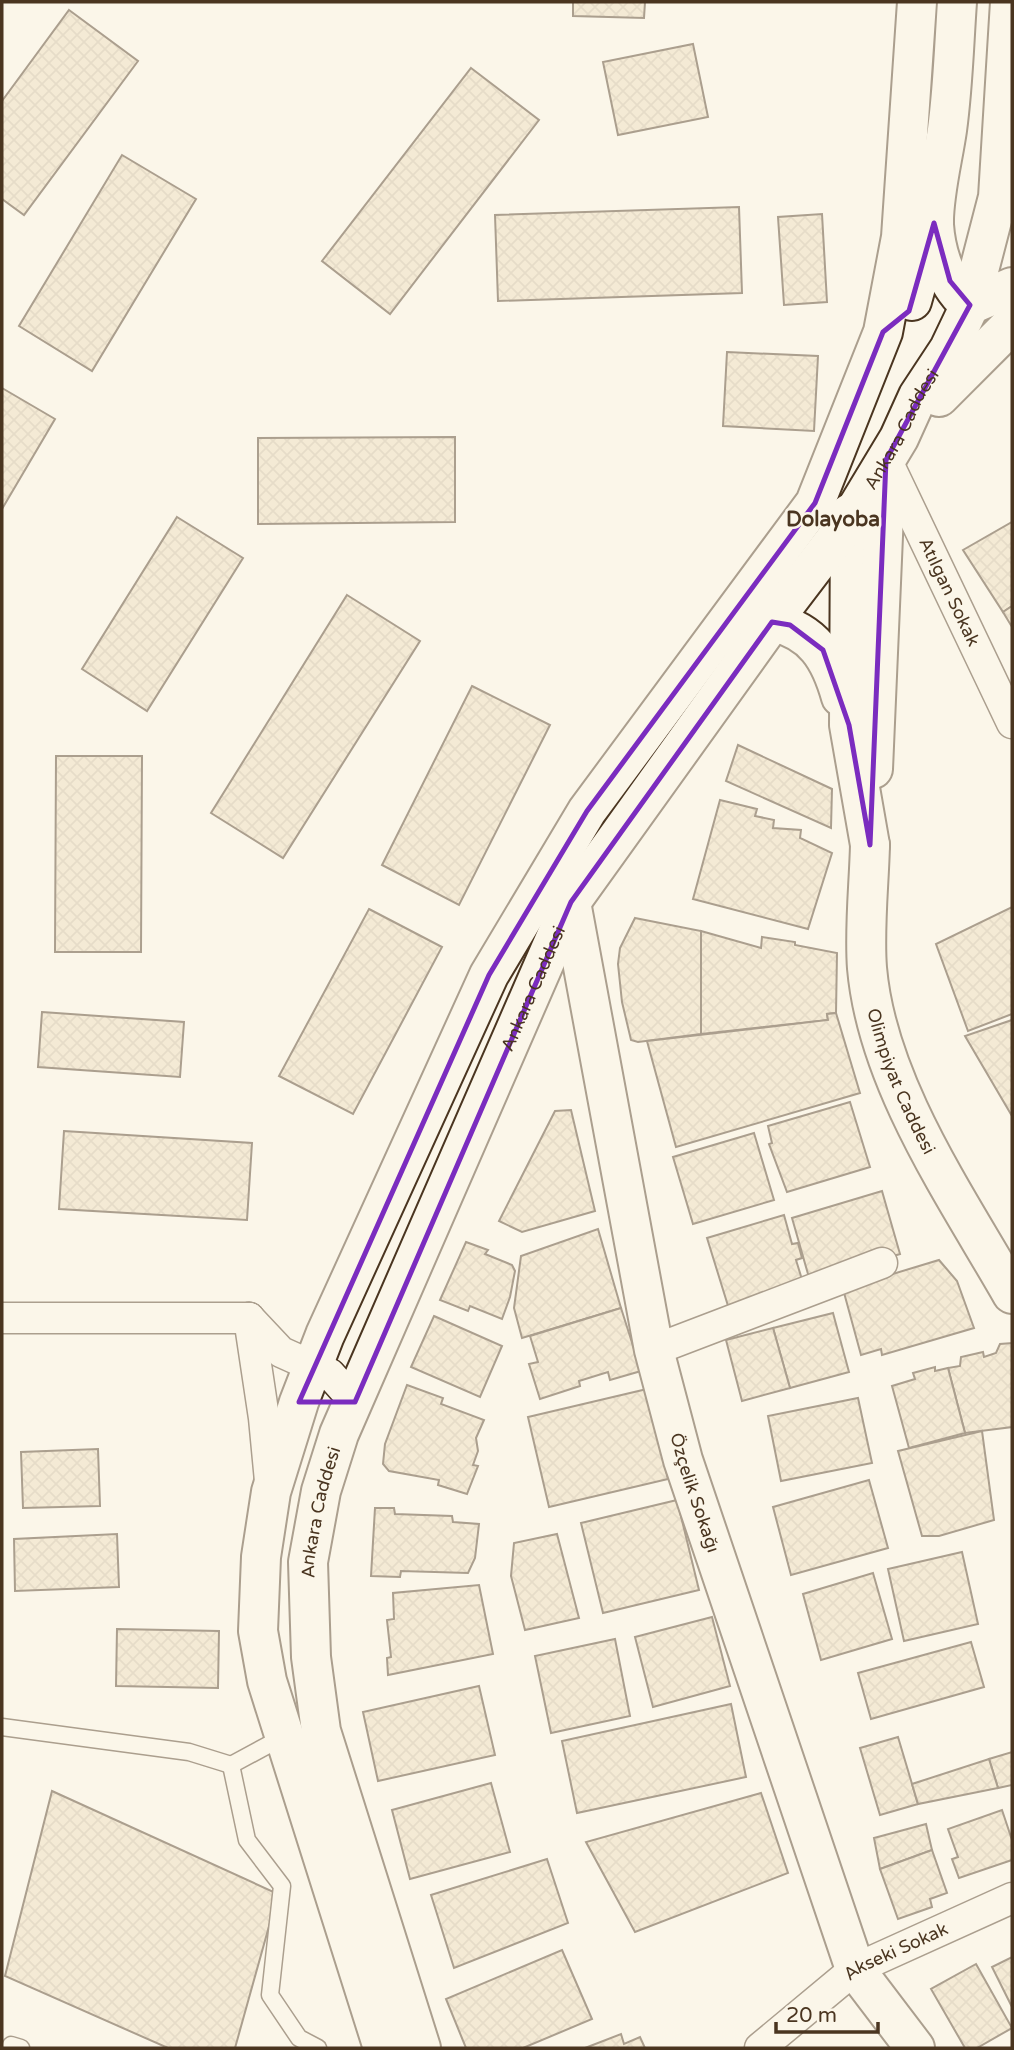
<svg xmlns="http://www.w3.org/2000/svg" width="1014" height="2050" font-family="'Varela Round',sans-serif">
<defs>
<pattern id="building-cross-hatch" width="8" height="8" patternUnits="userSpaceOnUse" patternTransform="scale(1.75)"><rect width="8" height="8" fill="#ecdcbc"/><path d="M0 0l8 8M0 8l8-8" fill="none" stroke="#ccbda1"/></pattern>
</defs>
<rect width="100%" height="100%" fill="#fbf6e9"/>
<g fill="url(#building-cross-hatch)" stroke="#4a3520" stroke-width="2">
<polygon points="573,2 645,2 644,18 573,16"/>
<polygon points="69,10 138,61 24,215 2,199 2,101"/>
<polygon points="693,44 708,117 618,135 603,62"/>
<polygon points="471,68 539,120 390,314 322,261"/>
<polygon points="122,155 196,199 92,371 19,326"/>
<polygon points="739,207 742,293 498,301 495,215"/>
<polygon points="822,214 827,302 784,305 778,217"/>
<polygon points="727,352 818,356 814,431 723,426"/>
<polygon points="2,388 55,419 2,509"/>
<polygon points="455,437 455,522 258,524 258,438"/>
<polygon points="177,517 243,558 147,711 82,669"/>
<polygon points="1012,522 1012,606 1003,612 963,550"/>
<polygon points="347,595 420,641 283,858 211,813"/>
<polygon points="1012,606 1012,627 1003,612"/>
<polygon points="472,686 550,725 459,905 382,865"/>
<polygon points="738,745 832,789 831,828 726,781"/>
<polygon points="56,756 142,756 141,952 55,952"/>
<polygon points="720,800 757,809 755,816 774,820 773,828 801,830 800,838 832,853 808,929 693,899"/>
<polygon points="1012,907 1012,1014 968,1031 936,944"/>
<polygon points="369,909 442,947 353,1114 279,1076"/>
<polygon points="635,918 701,931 701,1034 638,1042 631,1040 622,1002 618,964 620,948"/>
<polygon points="701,931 761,948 762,937 795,942 795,945 837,953 836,1013 827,1014 828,1020 701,1034"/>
<polygon points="42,1012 184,1022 180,1077 38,1067"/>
<polygon points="836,1013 860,1093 676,1147 647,1041 828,1020 827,1014"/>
<polygon points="1012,1020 1012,1116 965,1036"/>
<polygon points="850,1102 870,1167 787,1192 769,1144 772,1143 768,1126"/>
<polygon points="571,1110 595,1211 522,1232 499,1221 555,1111"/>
<polygon points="64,1131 252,1143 247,1220 59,1209"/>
<polygon points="754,1133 774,1200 693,1224 673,1157"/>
<polygon points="882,1191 900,1254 810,1281 792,1218"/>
<polygon points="784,1215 792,1244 798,1243 802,1258 796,1260 804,1286 729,1309 707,1238"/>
<polygon points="598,1229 621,1308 522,1338 514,1308 521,1256"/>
<polygon points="466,1242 488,1250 485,1254 512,1265 515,1271 510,1297 502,1319 470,1306 468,1311 440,1300"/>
<polygon points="939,1260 957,1281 974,1328 882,1355 881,1349 861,1355 843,1289"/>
<polygon points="621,1308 641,1371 610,1380 608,1372 579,1381 580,1386 540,1399 529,1364 538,1362 530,1336"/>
<polygon points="833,1313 849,1372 790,1388 773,1328"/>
<polygon points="434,1316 502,1346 480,1397 411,1367"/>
<polygon points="773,1328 790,1388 742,1401 726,1340"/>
<polygon points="1012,1343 1012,1427 965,1433 948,1368 960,1366 961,1357 983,1352 984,1357 996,1353 1000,1344"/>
<polygon points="935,1367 935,1371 948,1368 965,1433 909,1448 892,1386 915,1379 913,1373"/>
<polygon points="407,1385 443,1398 441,1404 484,1420 476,1438 478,1451 473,1465 478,1466 467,1494 438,1485 439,1480 389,1471 383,1464 385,1444"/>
<polygon points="647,1389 668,1479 549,1507 528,1417"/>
<polygon points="858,1398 872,1463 781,1481 768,1416"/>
<polygon points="982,1431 994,1520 939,1536 922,1536 898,1451"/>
<polygon points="98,1449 100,1506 23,1508 21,1452"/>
<polygon points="869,1480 888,1548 791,1575 773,1507"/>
<polygon points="677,1500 699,1590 603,1613 581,1523"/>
<polygon points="375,1508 394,1508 395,1514 452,1516 453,1522 479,1524 475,1558 468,1573 401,1571 400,1577 371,1576"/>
<polygon points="117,1534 119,1587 15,1591 14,1539"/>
<polygon points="557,1534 579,1618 525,1630 511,1576 514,1543"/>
<polygon points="962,1552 978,1624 904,1641 888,1569"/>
<polygon points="873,1573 892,1639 821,1660 803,1594"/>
<polygon points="479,1585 493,1654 388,1675 387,1658 391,1657 387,1620 394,1619 393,1593"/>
<polygon points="712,1617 730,1686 653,1707 635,1637"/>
<polygon points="117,1629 219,1631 218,1688 116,1686"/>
<polygon points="615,1639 630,1716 551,1733 535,1656"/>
<polygon points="971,1642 984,1687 871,1719 858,1673"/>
<polygon points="479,1686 495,1755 378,1781 363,1712"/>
<polygon points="731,1704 746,1777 577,1813 562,1741"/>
<polygon points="898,1737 918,1804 880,1815 860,1748"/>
<polygon points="1012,1752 1012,1785 998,1788 989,1759"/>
<polygon points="989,1759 998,1788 918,1804 912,1784"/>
<polygon points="491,1783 510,1852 410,1879 392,1810"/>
<polygon points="52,1791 278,1894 235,2048 168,2048 5,1976"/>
<polygon points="761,1793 788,1873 635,1932 586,1842"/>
<polygon points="1002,1810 1012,1840 1012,1860 959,1878 952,1859 958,1857 948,1829"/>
<polygon points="926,1824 932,1850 880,1869 874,1838"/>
<polygon points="932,1850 947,1893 930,1899 932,1907 898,1919 880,1869"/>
<polygon points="547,1859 568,1923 454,1968 431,1895"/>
<polygon points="562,1950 592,2019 523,2048 466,2048 446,1999"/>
<polygon points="1012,1957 1012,2007 992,1967"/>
<polygon points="976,1964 1012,2028 977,2048 965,2048 931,1989"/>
<polygon points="621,2034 624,2044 640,2037 645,2048 585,2048"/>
</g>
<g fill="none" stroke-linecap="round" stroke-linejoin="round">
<g stroke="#4a3520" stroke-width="19">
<g id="service">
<polyline points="2,1727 189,1752 231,1765"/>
<polyline points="283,1737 231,1765 247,1840 282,1886 270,1995 299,2038 318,2048"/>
<polyline points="11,2045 21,2048"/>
</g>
</g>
<g stroke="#4a3520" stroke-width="33">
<g id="minor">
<path id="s1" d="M 887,461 L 1012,723"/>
<polyline points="2,1318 249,1318"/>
<polyline points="249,1318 264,1418 270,1481"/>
<polyline points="249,1318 281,1352 330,1374 355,1402"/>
<polyline points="654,1350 882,1263"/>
<path id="s2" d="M 760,2048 L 855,1969 L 1012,1898"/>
</g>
</g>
<g stroke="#4a3520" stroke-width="42">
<g id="tertiary">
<path id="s3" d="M 571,902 L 654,1350 L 683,1460 L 855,1969 L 915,2048"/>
</g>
</g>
<g stroke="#4a3520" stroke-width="42">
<g id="secondary">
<path id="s4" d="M 870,845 C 869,885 864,928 867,968 C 877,1083 956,1196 1012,1294"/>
</g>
</g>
<g stroke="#4a3520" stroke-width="42">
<g id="primary">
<path d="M 957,2 C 954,44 953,87 947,130 C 943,158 933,197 934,225 C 936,254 947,287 970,305"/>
<polyline points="912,301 934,223"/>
<polyline points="970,305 1012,287"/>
<polyline points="939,397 1012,324"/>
<polyline points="850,513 849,725 870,845"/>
<path d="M 772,622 C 814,631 830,658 841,697"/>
<polyline points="873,769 886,466"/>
<polyline points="383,2048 267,1681 258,1631 261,1557 271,1492 299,1402 325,1335 489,975 587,811 815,503 883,332 901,237 917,2"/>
<path id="s5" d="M 421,2048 L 321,1731 L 311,1657 L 308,1562 L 321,1491 L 339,1434 L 571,902 L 772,622 L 849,521 L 899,438 L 918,396 L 949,349 L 970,305 L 998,197 L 1010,2"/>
</g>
</g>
<use href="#service" stroke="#fbf6e9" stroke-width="16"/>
<use href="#minor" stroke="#fbf6e9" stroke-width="30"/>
<use href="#tertiary" stroke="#fbf6e9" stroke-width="38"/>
<use href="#secondary" stroke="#fbf6e9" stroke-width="38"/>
<use href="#primary" stroke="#fbf6e9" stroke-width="38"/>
</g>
<path d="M0 0H1014V2050H0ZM 934,223 L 950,281 L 970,305 L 886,460 L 870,845 L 849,725 L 823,650 L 790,625 L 772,622 L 571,902 L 355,1402 L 299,1402 L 489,975 L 587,811 L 815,503 L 883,332 L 909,311 Z" fill="#fbf6e9" fill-opacity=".55" fill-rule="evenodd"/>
<path fill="none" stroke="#7b2cbf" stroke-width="5" stroke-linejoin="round" d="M 934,223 L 950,281 L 970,305 L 886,460 L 870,845 L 849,725 L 823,650 L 790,625 L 772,622 L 571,902 L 355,1402 L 299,1402 L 489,975 L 587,811 L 815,503 L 883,332 L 909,311 Z"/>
<g text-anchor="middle" stroke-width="5" stroke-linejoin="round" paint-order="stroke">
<g font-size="18" fill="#4a3520" stroke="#fbf6e9">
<text dy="6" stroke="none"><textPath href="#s5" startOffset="1792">Ankara Caddesi</textPath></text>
<text dy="6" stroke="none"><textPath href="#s1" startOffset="145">Atılgan Sokak</textPath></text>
<text dy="6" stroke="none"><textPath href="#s5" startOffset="1120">Ankara Caddesi</textPath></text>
<text dy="6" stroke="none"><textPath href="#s4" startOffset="242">Olimpiyat Caddesi</textPath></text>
<text dy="6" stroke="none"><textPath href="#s3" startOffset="604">Özçelik Sokağı</textPath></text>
<text dy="6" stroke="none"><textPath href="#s5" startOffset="553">Ankara Caddesi</textPath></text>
<text dy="6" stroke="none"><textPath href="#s2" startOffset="168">Akseki Sokak</textPath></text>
</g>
<g font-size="21" font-weight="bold" fill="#4a3520" stroke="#fbf6e9">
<text x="833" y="526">Dolayoba</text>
</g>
</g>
<rect width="1014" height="2050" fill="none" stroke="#4a3520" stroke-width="7"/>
<path d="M776 2022v10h102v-10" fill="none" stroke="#4a3520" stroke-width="3.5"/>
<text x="786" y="2022" font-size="21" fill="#4a3520" stroke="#fbf6e9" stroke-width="5" paint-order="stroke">20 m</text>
</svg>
